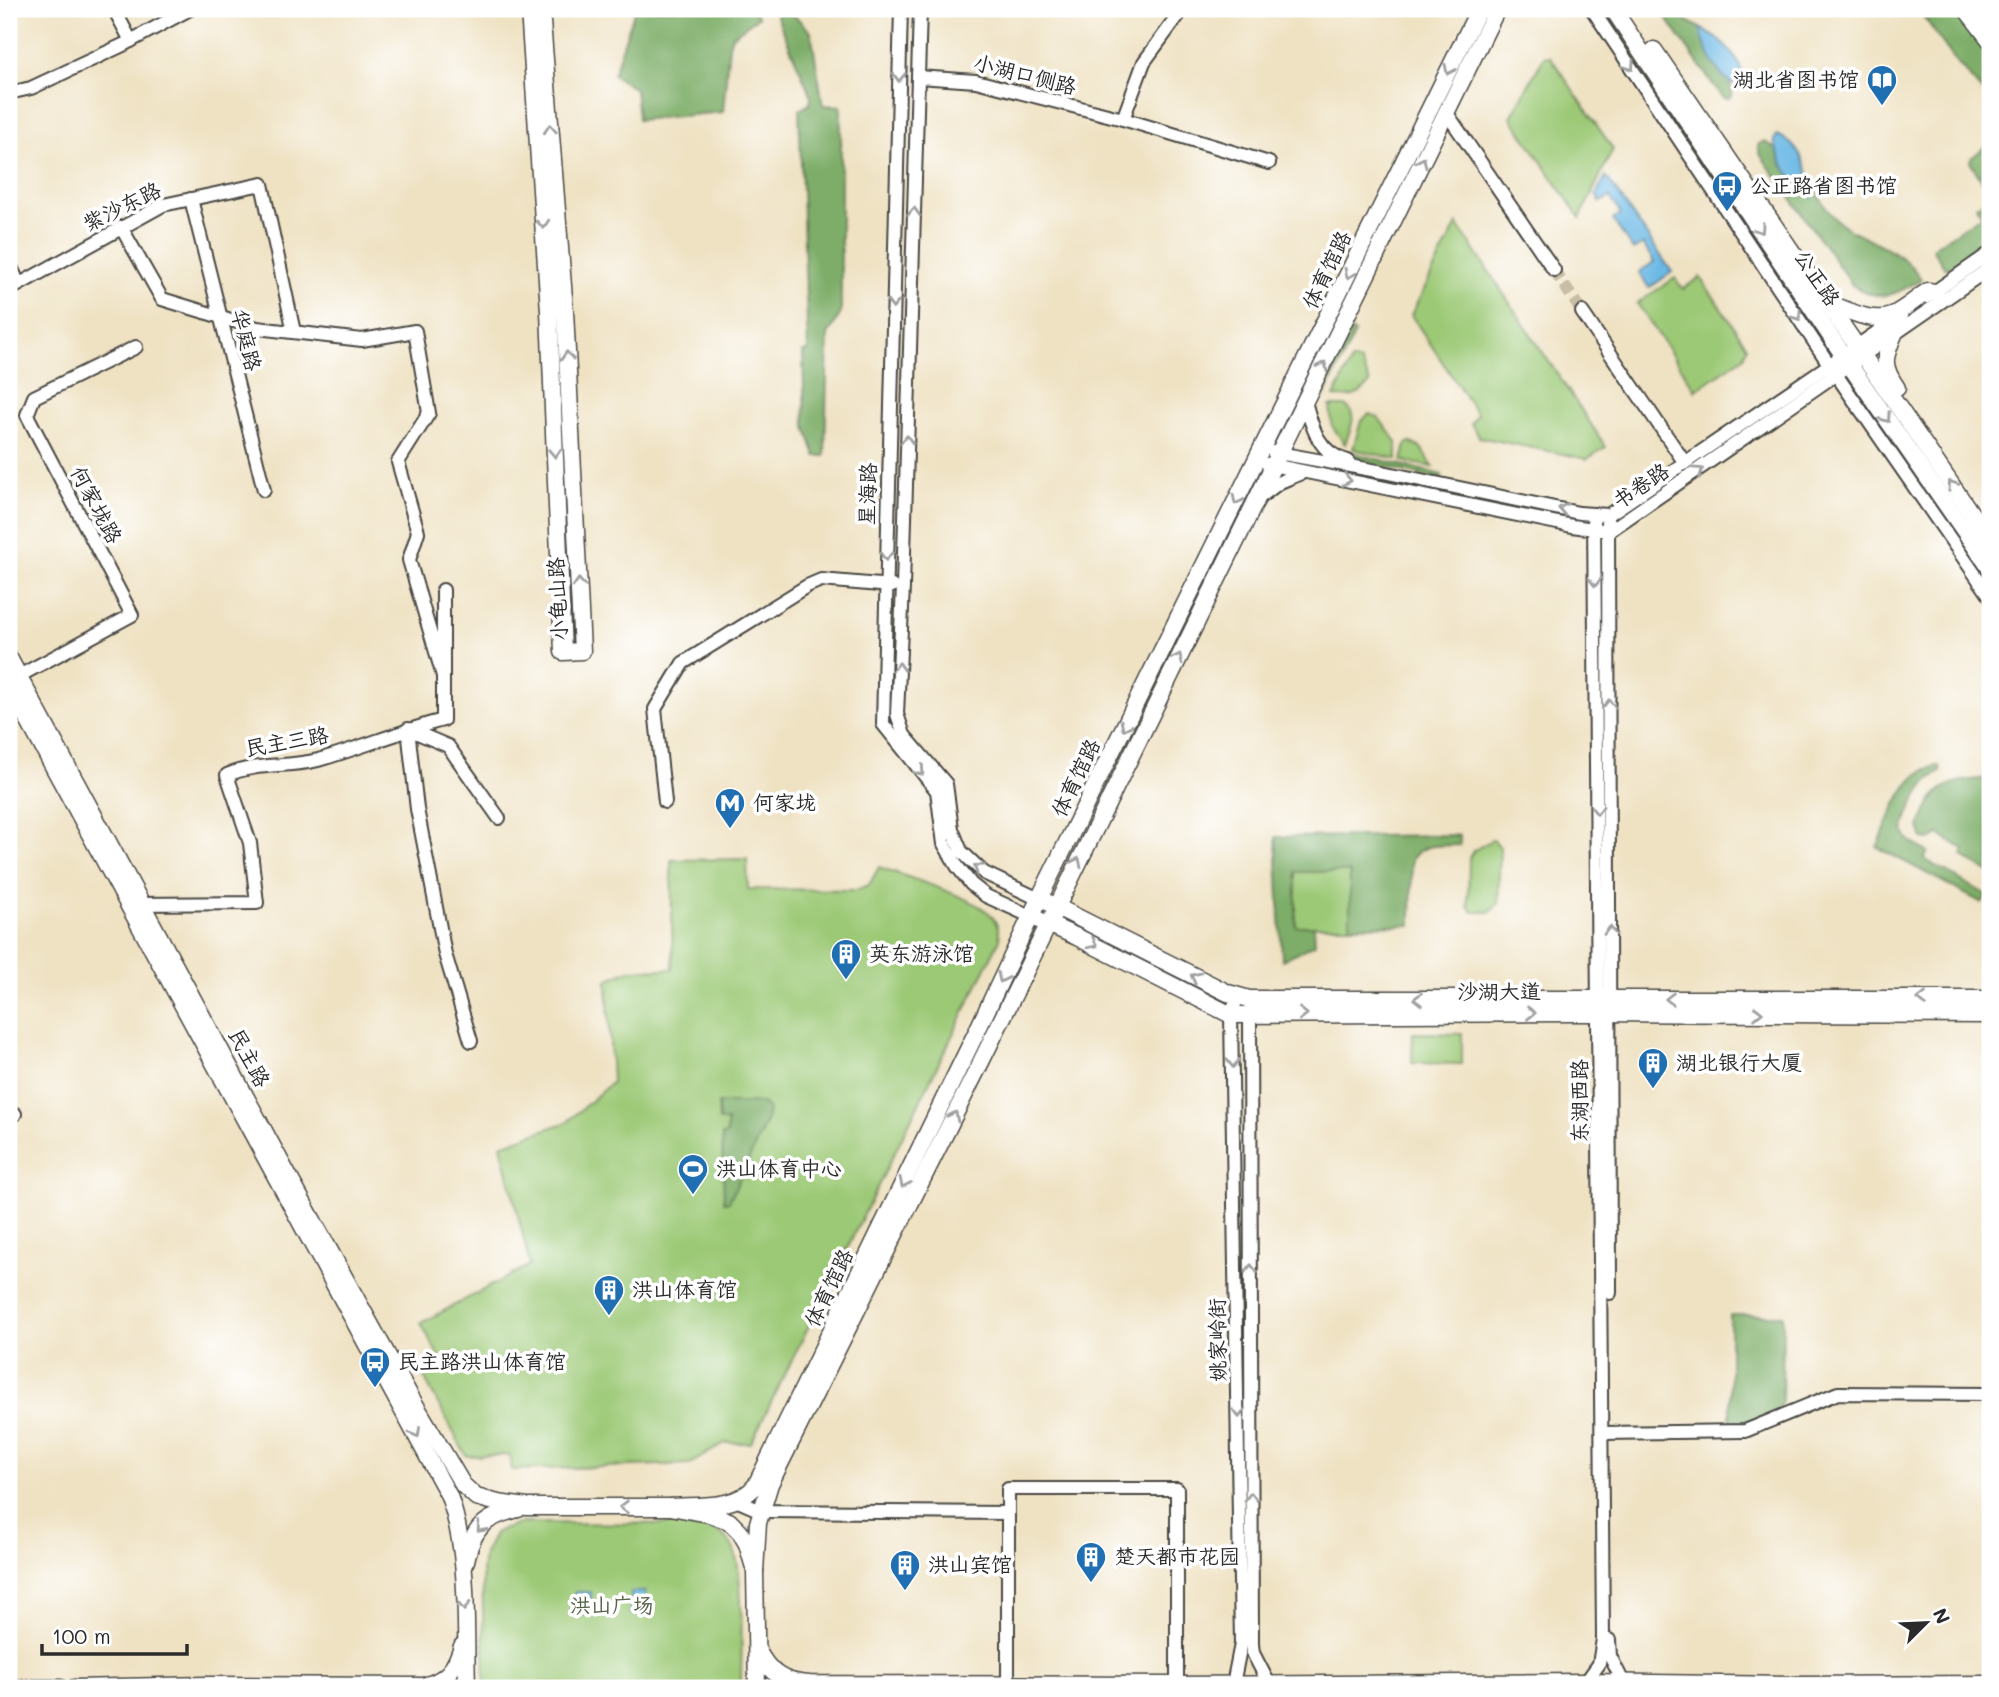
<svg xmlns="http://www.w3.org/2000/svg" width="1999" height="1697" font-family="Mali,'LXGW WenKai TC',sans-serif">
<rect width="100%" height="100%" fill="#fff"/>
<filter id="ink" filterUnits="userSpaceOnUse"><feTurbulence type="fractalNoise" baseFrequency=".0143" numOctaves="2"/><feDisplacementMap in="SourceGraphic" scale="14" xChannelSelector="R" yChannelSelector="G"/><feConvolveMatrix kernelMatrix="1 2 1 2 8 2 1 2 1" color-interpolation-filters="sRGB"/></filter>
<filter id="wash" filterUnits="userSpaceOnUse"><feTurbulence type="fractalNoise" baseFrequency=".00686" numOctaves="4" result="noise"/><feDisplacementMap in="SourceGraphic" scale="28" xChannelSelector="R" yChannelSelector="G"/><feGaussianBlur stdDeviation="1.57" result="paint"/><feColorMatrix in="noise" values="0 0 0 0 0 0 0 0 0 0 0 0 0 0 0 0 0 1.4 0 .05"/><feComposite in="paint" operator="in"/></filter>
<g filter="url(#wash)">
<rect width="100%" height="100%" fill="#efe2c3"/>
<g fill="#9cc976" stroke="#647a50" stroke-width="2">
<polygon points="1550,56 1613,149 1580,218 1511,117 1544,57"/>
<polygon points="1457,224 1606,447 1587,459 1479,437 1471,424 1477,414 1411,315"/>
<polygon points="1700,277 1747,346 1744,357 1696,390 1637,303 1675,278 1683,289"/>
<path d="M 1352,360 L 1361,362 L 1370,383 C 1359,397 1351,398 1334,397 Z"/>
<path d="M 1330,406 L 1346,406 C 1359,416 1349,431 1345,444 L 1332,426 Z"/>
<polygon points="1369,414 1378,417 1397,442 1397,459 1353,449 1361,421"/>
<polygon points="1410,442 1421,448 1433,467 1402,461 1406,445"/>
<polygon points="1493,839 1500,847 1498,904 1489,912 1473,912 1468,906 1469,858 1473,851"/>
<path d="M 747,859 L 748,889 L 856,890 L 869,885 L 879,867 C 906,877 971,896 990,914 C 997,921 999,929 1000,939 L 751,1443 L 725,1443 L 690,1464 L 511,1470 L 510,1455 L 466,1456 L 419,1368 L 439,1357 L 421,1323 L 530,1265 L 501,1145 L 567,1122 L 612,1082 L 607,980 L 629,970 L 673,969 L 671,860 Z"/>
<rect x="1296" y="872" width="54" height="54"/>
<polygon points="1413,1033 1462,1034 1462,1064 1412,1063"/>
<path d="M 522,1523 L 696,1524 C 712,1527 723,1532 732,1546 C 745,1569 741,1658 741,1688 L 485,1688 L 482,1569 L 484,1554 L 495,1532 Z"/>
</g>
<g fill="#7dad67" stroke="#546c49" stroke-width="2">
<polygon points="635,9 752,9 758,17 732,36 729,45 723,112 638,120 635,89 613,75"/>
<path d="M 1660,9 L 1677,9 L 1689,22 L 1700,28 C 1703,37 1705,48 1710,56 C 1718,70 1735,81 1732,97 L 1726,99 L 1721,96 Z"/>
<polygon points="1918,9 1957,9 1990,54 1990,100 1957,63"/>
<polygon points="791,12 811,32 823,105 841,106 841,313 828,335 825,456 816,456 805,424 803,352 808,351 799,110 810,104 811,96 776,14"/>
<path d="M 1764,141 L 1776,149 L 1783,166 L 1812,197 L 1811,179 C 1819,197 1829,217 1846,227 C 1874,244 1903,250 1921,279 C 1894,295 1881,304 1852,285 L 1760,154 L 1758,145 Z"/>
<polygon points="1990,143 1990,193 1970,162 1971,158"/>
<polygon points="1990,196 1990,240 1946,269 1932,248 1982,215 1976,206"/>
<polygon points="1351,331 1355,333 1323,399 1319,397"/>
<polygon points="1348,452 1442,475 1441,480 1347,458"/>
<path d="M 1940,766 L 1941,772 C 1936,775 1931,777 1927,782 C 1919,791 1901,823 1905,834 C 1909,843 1920,847 1928,852 L 1924,859 L 1987,895 L 1982,903 L 1877,847 C 1891,819 1903,768 1940,766 Z"/>
<path d="M 1990,778 L 1990,873 L 1962,856 L 1965,850 L 1939,835 L 1930,840 L 1923,839 L 1919,828 C 1937,783 1944,782 1990,778 Z"/>
<path d="M 1460,835 L 1460,845 C 1442,846 1423,842 1412,859 L 1411,925 L 1350,926 L 1350,872 L 1296,872 L 1296,926 L 1314,926 L 1315,944 L 1282,960 L 1276,837 Z"/>
<polygon points="718,1103 762,1103 768,1108 766,1122 729,1202 724,1202 722,1135 727,1134 727,1121 719,1121"/>
<path d="M 1730,1315 L 1783,1315 L 1782,1402 C 1774,1420 1748,1422 1730,1423 Z"/>
</g>
<g fill="#6ab8e4" stroke="#4a7288" stroke-width="2">
<path d="M 1700,28 C 1719,38 1749,63 1742,87 C 1717,82 1706,50 1700,28 Z"/>
<path d="M 1777,135 C 1801,144 1811,174 1813,198 C 1793,181 1780,166 1774,140 Z"/>
<polygon points="1606,176 1672,272 1649,288 1639,272 1654,262 1643,244 1633,250 1613,220 1621,214 1610,197 1601,202 1596,195"/>
<polygon points="575,1592 591,1592 591,1614 576,1615"/>
<rect x="631" y="1592" width="14" height="22"/>
</g>
</g>
<g filter="url(#ink)">
<g fill="none" stroke-linecap="round" stroke-linejoin="round">
<polyline stroke="#c8bda5" stroke-width="12" stroke-dasharray="12 6" stroke-linecap="butt" points="1554,270 1582,312"/>
<g stroke="#484642" stroke-width="16">
<g id="minor">
<polyline points="114,9 131,41"/>
<polyline points="901,9 883,724 937,791 944,844 957,866 971,884 986,896 1030,916"/>
<polyline points="920,9 903,587 897,714 904,735 946,784 952,829 961,851 984,873 1039,899"/>
<polyline points="1592,9 1835,373 1990,596"/>
<polyline points="918,77 976,81 1123,119 1269,163"/>
<polyline points="9,93 31,88 123,45 190,9"/>
<polyline points="1446,112 1554,270"/>
<polyline points="1123,119 1144,62 1183,9"/>
<polyline points="191,199 264,490"/>
<polyline points="121,227 162,299 257,328 362,340 415,331 429,413 398,462 418,532 409,560 443,676"/>
<polyline points="9,263 19,284"/>
<polyline points="9,290 163,205 262,184 294,332"/>
<polyline points="1927,297 1990,253"/>
<polyline points="1582,312 1685,463"/>
<path d="M 1305,401 C 1312,428 1319,454 1348,461"/>
<polyline points="1273,452 1383,472 1579,513 1608,515 1901,316"/>
<polyline points="1267,464 1572,526 1609,531 1990,268"/>
<polyline points="1260,497 1280,482 1304,472"/>
<polyline points="1608,515 1610,1293"/>
<polyline points="19,676 132,615 27,415 34,397 136,347"/>
<polyline points="665,802 655,709 683,663 807,586 821,580 892,586"/>
<path d="M 135,904 L 257,903 L 250,843 L 227,775 C 258,762 287,768 318,760 C 360,748 401,731 443,720 L 443,590"/>
<polyline points="1250,1009 1252,1644 1253,1653 1269,1684"/>
<polyline points="471,1041 445,954 417,809 408,729 448,746 499,818"/>
<polyline points="9,1114 15,1114"/>
<polyline points="1603,1433 1745,1431 1838,1393 1990,1394"/>
<polyline points="738,1501 761,1511 1008,1513"/>
<polyline points="1609,1640 1610,1656 1623,1682"/>
<polyline points="1586,1682 1599,1664 1603,1639 1594,514"/>
<polyline points="1008,1683 1008,1489 1177,1489 1177,1685"/>
<polyline points="1233,1684 1241,1644 1231,1015 1238,996"/>
</g>
</g>
<g stroke="#484642" stroke-width="19">
<g id="major">
<polyline points="529,9 549,311 563,652 582,651 565,311 541,9"/>
<polyline points="1613,9 1853,370 1990,568"/>
<polyline points="1966,9 1990,40"/>
<polyline points="1654,50 1990,541"/>
<path d="M 1826,302 C 1845,309 1872,324 1891,316 C 1904,310 1916,299 1928,291 L 1935,292"/>
<path d="M 1895,332 C 1884,358 1881,365 1897,388"/>
<polyline points="9,658 290,1179 409,1394 463,1485 476,1497 498,1503 527,1507 670,1507 709,1514 729,1521 740,1532 747,1544 755,1571 757,1688"/>
<path d="M 9,685 L 449,1496 C 470,1556 465,1625 467,1688"/>
<polyline points="1049,903 1228,993 1249,999 1990,999"/>
<polyline points="1039,920 1077,937 1231,1015 1579,1013 1990,1015"/>
<path d="M 670,1507 C 698,1505 737,1510 756,1485 L 977,1031 L 1039,899 L 1479,9"/>
<path d="M 466,1561 C 473,1527 485,1517 518,1509"/>
<polyline points="755,1571 758,1523 770,1484 977,1070 1497,9"/>
<path d="M 757,1649 C 769,1673 783,1683 810,1684 L 1177,1685 L 1586,1682 L 1793,1685 L 1990,1684"/>
<polyline points="9,1688 61,1688"/>
<path d="M 74,1688 L 206,1685 L 423,1686 C 447,1680 455,1669 462,1646"/>
</g>
</g>
<use href="#minor" stroke="#fff" stroke-width="12"/>
<use href="#major" stroke="#fff" stroke-width="16"/>
</g>
<defs><path id="oneway-chevron" d="M-2-3.5L2.5 0L-2 3.5" fill="none" stroke-width="1.6" stroke-linecap="round" stroke-linejoin="round" transform="scale(1.75)"/></defs>
<g stroke="#a0a0a0">
<use href="#oneway-chevron" transform="translate(1630 66) rotate(56)"/>
<use href="#oneway-chevron" transform="translate(1449 70) rotate(116)"/>
<use href="#oneway-chevron" transform="translate(899 77) rotate(92)"/>
<use href="#oneway-chevron" transform="translate(550 129) rotate(-94)"/>
<use href="#oneway-chevron" transform="translate(1422 162) rotate(-64)"/>
<use href="#oneway-chevron" transform="translate(914 212) rotate(-88)"/>
<use href="#oneway-chevron" transform="translate(543 224) rotate(86)"/>
<use href="#oneway-chevron" transform="translate(1760 229) rotate(56)"/>
<use href="#oneway-chevron" transform="translate(1349 274) rotate(116)"/>
<use href="#oneway-chevron" transform="translate(893 304) rotate(92)"/>
<use href="#oneway-chevron" transform="translate(1797 316) rotate(56)"/>
<use href="#oneway-chevron" transform="translate(567 356) rotate(-93)"/>
<use href="#oneway-chevron" transform="translate(1323 366) rotate(-64)"/>
<use href="#oneway-chevron" transform="translate(1886 418) rotate(55)"/>
<use href="#oneway-chevron" transform="translate(907 440) rotate(-88)"/>
<use href="#oneway-chevron" transform="translate(555 453) rotate(88)"/>
<use href="#oneway-chevron" transform="translate(1699 471) rotate(-34)"/>
<use href="#oneway-chevron" transform="translate(1347 480) rotate(12)"/>
<use href="#oneway-chevron" transform="translate(1952 485) rotate(-125)"/>
<use href="#oneway-chevron" transform="translate(1237 500) rotate(116)"/>
<use href="#oneway-chevron" transform="translate(1563 509) rotate(-168)"/>
<use href="#oneway-chevron" transform="translate(886 556) rotate(92)"/>
<use href="#oneway-chevron" transform="translate(1595 582) rotate(90)"/>
<use href="#oneway-chevron" transform="translate(579 583) rotate(-93)"/>
<use href="#oneway-chevron" transform="translate(1178 658) rotate(-64)"/>
<use href="#oneway-chevron" transform="translate(899 667) rotate(-87)"/>
<use href="#oneway-chevron" transform="translate(1609 704) rotate(-90)"/>
<use href="#oneway-chevron" transform="translate(1125 726) rotate(116)"/>
<use href="#oneway-chevron" transform="translate(920 771) rotate(49)"/>
<use href="#oneway-chevron" transform="translate(1597 810) rotate(90)"/>
<use href="#oneway-chevron" transform="translate(1077 862) rotate(-64)"/>
<use href="#oneway-chevron" transform="translate(978 868) rotate(-144)"/>
<use href="#oneway-chevron" transform="translate(1610 931) rotate(-90)"/>
<use href="#oneway-chevron" transform="translate(1093 944) rotate(27)"/>
<use href="#oneway-chevron" transform="translate(1195 977) rotate(-153)"/>
<use href="#oneway-chevron" transform="translate(1002 978) rotate(115)"/>
<use href="#oneway-chevron" transform="translate(1418 999) rotate(-180)"/>
<use href="#oneway-chevron" transform="translate(1670 999) rotate(-180)"/>
<use href="#oneway-chevron" transform="translate(1922 999) rotate(180)"/>
<use href="#oneway-chevron" transform="translate(1531 1013)"/>
<use href="#oneway-chevron" transform="translate(1758 1013)"/>
<use href="#oneway-chevron" transform="translate(1303 1014)"/>
<use href="#oneway-chevron" transform="translate(1233 1063) rotate(89)"/>
<use href="#oneway-chevron" transform="translate(954 1116) rotate(-63)"/>
<use href="#oneway-chevron" transform="translate(904 1183) rotate(116)"/>
<use href="#oneway-chevron" transform="translate(1251 1269) rotate(-90)"/>
<use href="#oneway-chevron" transform="translate(1239 1413) rotate(89)"/>
<use href="#oneway-chevron" transform="translate(416 1433) rotate(61)"/>
<use href="#oneway-chevron" transform="translate(1251 1497) rotate(-90)"/>
<use href="#oneway-chevron" transform="translate(624 1507) rotate(-180)"/>
<use href="#oneway-chevron" transform="translate(481 1528) rotate(132)"/>
<use href="#oneway-chevron" transform="translate(464 1606) rotate(88)"/>
</g>
</g>
<defs>
<g id="library-pin" transform="scale(1.575)"><path d="M0 17L-7.5 6A9.5 9.5 0 1 1 7.5 6Z" fill="#1f6fb2" stroke="#fff"/><path d="M-6-4Q-3-5.5-.7-3.5V5Q-3 3-6 4ZM6-4Q3-5.5 .7-3.5V5Q3 3 6 4Z" fill="#fff"/></g>
<g id="bus-pin" transform="scale(1.575)"><path d="M0 17L-7.5 6A9.5 9.5 0 1 1 7.5 6Z" fill="#1f6fb2" stroke="#fff"/><path d="M-5-6H5V4H4V6H2V4H-2V6H-4V4H-5ZM-3.5-4V0h7V-4ZM-3.5 1.2v1.5H-2V1.2ZM2 1.2v1.5H3.5V1.2Z" fill="#fff"/></g>
<g id="metro-pin" transform="scale(1.575)"><path d="M0 17L-7.5 6A9.5 9.5 0 1 1 7.5 6Z" fill="#1f6fb2" stroke="#fff"/><path d="M-5.5 5V-5H-3L0 0L3-5H5.5V5H3V-.5L0 4L-3-.5V5Z" fill="#fff"/></g>
<g id="building-pin" transform="scale(1.575)"><path d="M0 17L-7.5 6A9.5 9.5 0 1 1 7.5 6Z" fill="#1f6fb2" stroke="#fff"/><path d="M-4-6H4V6H1V3H-1V6H-4ZM-2.5-4.3h1.7v1.8h-1.7ZM.8-4.3h1.7v1.8H.8ZM-2.5-1h1.7V.8h-1.7ZM.8-1h1.7V.8H.8Z" fill="#fff"/></g>
<g id="stadium-pin" transform="scale(1.575)"><path d="M0 17L-7.5 6A9.5 9.5 0 1 1 7.5 6Z" fill="#1f6fb2" stroke="#fff"/><path d="M0-5a6.5 5 0 1 0 0 10a6.5 5 0 1 0 0-10ZM-3.5-1.8h7v3.6h-7Z" fill="#fff"/></g>
</defs>
<g fill-rule="evenodd">
<use href="#library-pin" x="1882" y="80"/>
<use href="#bus-pin" x="1727" y="186"/>
<use href="#metro-pin" x="730" y="803"/>
<use href="#building-pin" x="846" y="954"/>
<use href="#building-pin" x="1653" y="1063"/>
<use href="#stadium-pin" x="693" y="1169"/>
<use href="#building-pin" x="609" y="1290"/>
<use href="#bus-pin" x="375" y="1362"/>
<use href="#building-pin" x="1091" y="1557"/>
<use href="#building-pin" x="905" y="1565"/>
</g>
<g text-anchor="middle" stroke-width="7" stroke-linejoin="round" paint-order="stroke">
<g font-size="21" fill="#2b2b2b" stroke="#fff">
<text transform="translate(1025 75) rotate(14)" y="7">小湖口侧路</text>
<text transform="translate(122 207) rotate(-26)" y="7">紫沙东路</text>
<text transform="translate(1327 270) rotate(-64)" y="7">体育馆路</text>
<text transform="translate(1817 278) rotate(56)" y="7">公正路</text>
<text transform="translate(246 340) rotate(76)" y="7">华庭路</text>
<text transform="translate(1641 486) rotate(-34)" y="7">书卷路</text>
<text transform="translate(868 494) rotate(-88)" y="7">星海路</text>
<text transform="translate(96 505) rotate(62)" y="7">何家垅路</text>
<text transform="translate(558 599) rotate(-93)" y="7">小龟山路</text>
<text transform="translate(287 742) rotate(-10)" y="7">民主三路</text>
<text transform="translate(1076 778) rotate(-64)" y="7">体育馆路</text>
<text x="1499" y="999">沙湖大道</text>
<text transform="translate(249 1058) rotate(62)" y="7">民主路</text>
<text transform="translate(1580 1101) rotate(-90)" y="7">东湖西路</text>
<text transform="translate(829 1288) rotate(-64)" y="7">体育馆路</text>
<text transform="translate(1218 1340) rotate(-91)" y="7">姚家岭街</text>
</g>
<g font-size="21" fill="#2b2b2b" stroke="#fff" text-anchor="start">
<text x="1859" y="87" text-anchor="end">湖北省图书馆</text>
<text x="1750" y="193">公正路省图书馆</text>
<text x="753" y="810">何家垅</text>
<text x="869" y="961">英东游泳馆</text>
<text x="1676" y="1070">湖北银行大厦</text>
<text x="716" y="1176">洪山体育中心</text>
<text x="632" y="1297">洪山体育馆</text>
<text x="398" y="1369">民主路洪山体育馆</text>
<text x="1114" y="1564">楚天都市花园</text>
<text x="928" y="1572">洪山宾馆</text>
</g>
<g font-size="21" fill="#536245" stroke="#fff">
<text x="612" y="1613">洪山广场</text>
</g>
</g>
<rect width="1999" height="1697" fill="none" stroke="#fff" stroke-width="35"/>
<g transform="translate(1926 1623) rotate(66)" stroke="#ffffff" stroke-width="5" paint-order="stroke">
<path d="M0-5L12 26L0 18L-12 26Z" fill="#2b2b2b"/>
<text y="-10" font-size="19" font-weight="bold" text-anchor="middle" fill="#2b2b2b">N</text>
</g>
<path d="M42 1644v10h145v-10" fill="none" stroke="#2b2b2b" stroke-width="3.5"/>
<text x="52" y="1644" font-size="21" fill="#2b2b2b" stroke="#ffffff" stroke-width="5" paint-order="stroke">100 m</text>
</svg>
